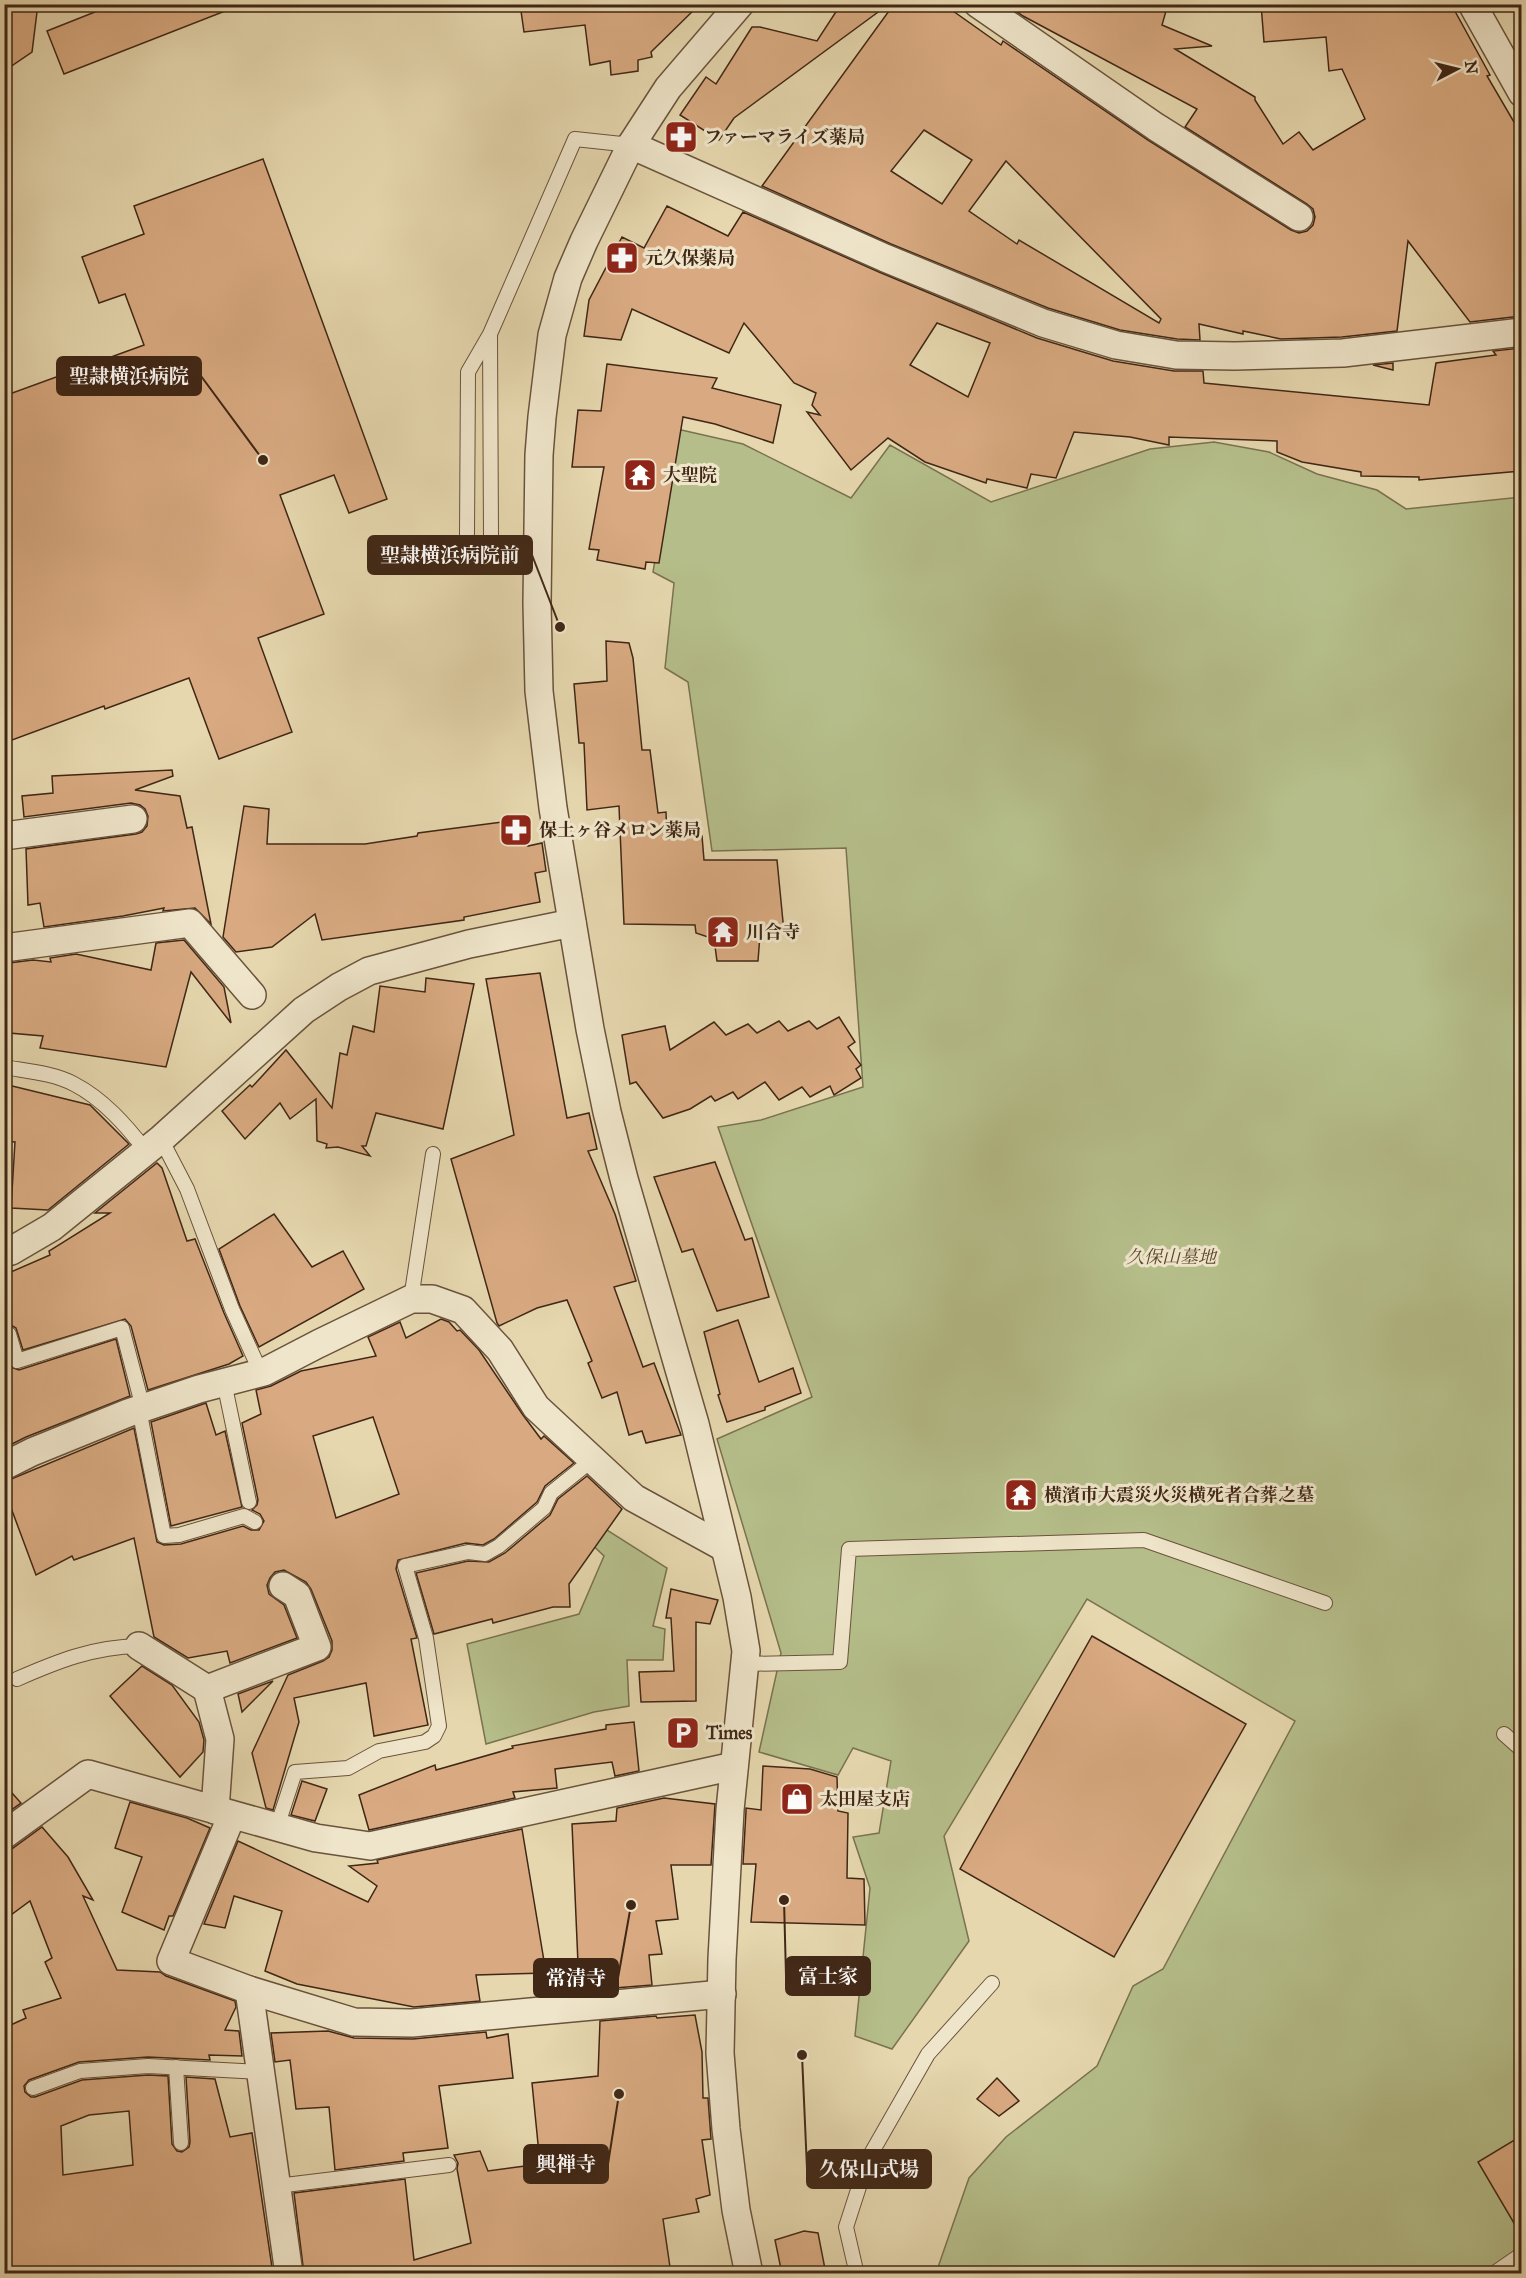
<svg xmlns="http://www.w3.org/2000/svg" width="1526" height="2278" font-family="'IM FELL Great Primer','Noto Serif JP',serif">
<rect width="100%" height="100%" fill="#e6d7ae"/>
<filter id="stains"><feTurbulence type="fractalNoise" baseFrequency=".00333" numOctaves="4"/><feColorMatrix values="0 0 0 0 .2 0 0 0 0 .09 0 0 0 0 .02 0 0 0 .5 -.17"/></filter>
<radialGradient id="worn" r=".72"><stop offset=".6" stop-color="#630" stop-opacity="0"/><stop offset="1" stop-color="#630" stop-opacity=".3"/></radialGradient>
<g fill="#b5be8a" stroke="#7a7250" stroke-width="1.5">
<polygon points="677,429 743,444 851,498 890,445 991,502 1150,449 1214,442 1269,452 1317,474 1377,490 1406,509 1521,497 1521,2273 936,2273 969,2178 1006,2137 1097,2066 1133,1986 1163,1969 1295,1721 1087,1599 944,1836 969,1941 892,2049 855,2036 870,1888 853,1837 879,1833 891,1761 853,1748 838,1775 759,1752 781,1653 717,1439 812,1397 718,1127 761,1120 863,1087 846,848 712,851 688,682 665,668 674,583 653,572"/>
<polygon points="569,1506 667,1568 653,1626 665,1629 663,1660 627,1660 629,1706 594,1712 486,1744 467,1644 579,1614 604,1556 562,1516"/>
</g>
<g fill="#d9aa81" stroke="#402716" stroke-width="1.5" fill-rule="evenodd">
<polygon points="4,4 38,4 32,52 4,71"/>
<polygon points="115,4 238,4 238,6 64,74 47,31"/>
<polygon points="520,4 700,4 651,52 652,57 638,60 638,71 611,75 610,61 590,65 585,25 524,32"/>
<polygon points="841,4 889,4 734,118 719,140 680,115 706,77 716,84 752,27 760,27 817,41"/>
<path d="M 894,4 L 943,4 L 1001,45 L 1003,41 L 1148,140 L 1291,230 L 1299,233 L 1307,231 L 1313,225 L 1315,217 L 1313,209 L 1307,204 L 1185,127 L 1197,109 L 1023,16 L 1006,4 L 1168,4 L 1162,25 L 1212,46 L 1175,49 L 1255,97 L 1255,100 L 1283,144 L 1299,132 L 1313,150 L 1365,119 L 1342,69 L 1329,71 L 1326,37 L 1264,42 L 1261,4 L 1451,4 L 1490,75 L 1487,76 L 1521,134 L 1521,316 L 1470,322 L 1408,241 L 1397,331 L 1342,337 L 1281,339 L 1243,331 L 1243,334 L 1199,324 L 1200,340 L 1177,339 L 1120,330 L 1048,308 L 891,244 L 762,186 ZM 924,130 L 972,160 L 942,204 L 891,171 ZM 1006,161 L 1161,319 L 1159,323 L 1019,240 L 1017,244 L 969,211 Z"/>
<polygon points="263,159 387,499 349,513 334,475 280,495 324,614 258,638 292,732 219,759 189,678 105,709 104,706 4,743 4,396 144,345 125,294 99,303 82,257 144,234 134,206"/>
<path d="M 667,206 L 728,236 L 743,212 L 879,272 L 1037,338 L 1113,361 L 1174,371 L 1203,371 L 1204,383 L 1429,405 L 1436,363 L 1496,355 L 1493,351 L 1521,348 L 1521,405 L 1518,406 L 1521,471 L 1419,480 L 1419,477 L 1361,476 L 1361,472 L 1302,462 L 1277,452 L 1277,441 L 1169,437 L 1169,445 L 1130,437 L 1074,432 L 1056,478 L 1031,474 L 1027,488 L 987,479 L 986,483 L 925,462 L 888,438 L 851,470 L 807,412 L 820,415 L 812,405 L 816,393 L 794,383 L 744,323 L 729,353 L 632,309 L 621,340 L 584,336 L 589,300 L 622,237 L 644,248 ZM 937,323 L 990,343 L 968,397 L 910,365 Z"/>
<polygon points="1393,363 1393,370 1373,365"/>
<polygon points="607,364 717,378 712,388 781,405 773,443 715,424 683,417 659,563 646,562 645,569 597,560 599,550 589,549 604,467 572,467 578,410 601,411"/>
<polygon points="606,641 629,643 633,658 642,750 650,750 658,813 666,812 667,839 702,836 704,860 777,860 784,932 760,935 758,961 717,961 714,939 696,933 695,925 624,924 619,806 587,810 584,743 579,743 574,684 607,681"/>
<polygon points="172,770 173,776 135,790 180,796 187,828 192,827 211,924 195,908 163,911 164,908 123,916 44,927 40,903 28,905 26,849 136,834 142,832 147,826 148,816 145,809 140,805 131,803 24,817 22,796 53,793 52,776"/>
<polygon points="244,806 269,809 267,844 365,844 417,836 418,833 526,819 528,846 542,843 546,871 535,873 540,902 464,917 464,920 322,940 315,914 272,947 236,952 223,937"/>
<polygon points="184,940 224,987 231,1023 191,972 166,1067 40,1048 43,1036 9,1033 9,963 33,960 51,962 50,958 76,954 151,970 156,943"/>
<polygon points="540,973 567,1118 589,1113 597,1149 588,1151 615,1214 636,1281 614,1287 643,1367 654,1363 681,1435 646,1443 642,1431 629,1435 617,1392 602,1398 588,1363 592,1361 567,1300 537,1308 499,1326 497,1323 451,1159 514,1135 486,979"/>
<polygon points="426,978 474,984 443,1129 376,1113 366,1146 362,1146 370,1156 338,1147 326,1148 327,1144 317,1141 316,1099 290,1119 280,1103 245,1139 222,1111 250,1085 252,1087 286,1050 332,1108 340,1053 347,1055 353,1026 374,1032 380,986 425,992"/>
<polygon points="839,1017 855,1042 848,1047 861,1065 856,1069 861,1078 834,1095 830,1086 810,1097 802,1087 779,1100 765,1082 738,1099 733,1092 715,1101 711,1096 690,1109 663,1118 636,1082 630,1084 622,1035 665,1026 670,1050 714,1022 726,1035 748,1024 757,1033 779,1021 788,1031 809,1021 817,1029"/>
<polygon points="4,1084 90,1105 129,1144 48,1210 11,1208 15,1142 4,1141"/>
<polygon points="715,1162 745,1240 752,1238 769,1297 717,1311 693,1249 682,1252 654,1177"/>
<polygon points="157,1163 162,1168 187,1241 195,1239 224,1313 243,1356 229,1364 148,1390 131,1326 125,1319 23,1350 16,1328 11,1325 4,1326 4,1275 50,1255 49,1251 110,1213 95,1213"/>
<polygon points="274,1214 312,1267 343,1251 364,1289 259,1347 240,1306 219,1249"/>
<path d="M 441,1319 L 449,1322 L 457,1331 L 460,1330 L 479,1350 L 523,1415 L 541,1439 L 544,1436 L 574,1463 L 545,1486 L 537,1502 L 494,1539 L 483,1545 L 466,1543 L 398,1560 L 396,1569 L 417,1638 L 411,1639 L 428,1725 L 374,1736 L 366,1683 L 294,1698 L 299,1722 L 273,1810 L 266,1808 L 252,1753 L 288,1675 L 323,1661 L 329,1657 L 332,1650 L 332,1641 L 311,1589 L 306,1582 L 284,1570 L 275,1572 L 270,1578 L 267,1585 L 269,1594 L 284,1605 L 297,1638 L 230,1663 L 227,1651 L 188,1658 L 154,1637 L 134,1538 L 74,1560 L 72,1556 L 36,1575 L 4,1489 L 4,1482 L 134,1428 L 157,1542 L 164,1545 L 181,1544 L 243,1526 L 251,1530 L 259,1530 L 264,1521 L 260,1514 L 252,1510 L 257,1505 L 258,1500 L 242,1423 L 261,1414 L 256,1390 L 271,1386 L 301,1371 L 376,1356 L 368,1337 L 400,1322 L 406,1338 ZM 373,1417 L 399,1494 L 336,1518 L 313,1436 Z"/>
<polygon points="738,1320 759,1382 793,1368 801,1393 765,1407 765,1410 727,1422 718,1395 720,1394 704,1332"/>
<polygon points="116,1339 130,1396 26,1437 4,1448 4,1350 10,1367 19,1370"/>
<polygon points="206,1403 216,1435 225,1431 242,1507 171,1526 151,1422"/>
<polygon points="587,1476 622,1509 569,1584 570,1607 553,1607 493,1623 492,1619 434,1634 416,1573 468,1561 489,1562 505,1553 550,1515 558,1499"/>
<polygon points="671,1589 718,1600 710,1624 696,1622 696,1701 641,1702 639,1672 674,1671 671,1618 666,1618"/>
<polygon points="1092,1636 1246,1724 1114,1957 960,1869"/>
<polygon points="142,1666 172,1685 199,1722 204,1740 203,1752 180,1777 110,1696"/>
<polygon points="273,1681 242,1712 238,1694"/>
<polygon points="634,1722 639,1771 615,1776 612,1762 555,1769 557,1788 513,1792 515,1798 369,1830 359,1795 435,1765 436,1770 513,1748 512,1746 606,1729 606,1725"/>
<polygon points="763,1766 810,1769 837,1777 838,1811 848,1813 847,1878 864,1879 865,1925 751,1922 756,1864 743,1864 746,1811 746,1808 761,1810"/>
<polygon points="302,1781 327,1789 315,1821 291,1815"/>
<polygon points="4,1784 21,1803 4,1815"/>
<polygon points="664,1798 715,1804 711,1865 671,1865 678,1919 656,1921 662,1954 649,1955 652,1985 602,1989 602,1983 579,1987 572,1824 616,1821 617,1808"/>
<polygon points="130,1802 187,1818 210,1828 173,1916 169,1916 164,1930 122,1912 142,1857 115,1848"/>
<path d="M 42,1827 L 68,1857 L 93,1900 L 83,1896 L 117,1970 L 160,1972 L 166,1976 L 235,2001 L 236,2007 L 225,2030 L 239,2031 L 242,2056 L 209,2055 L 210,2060 L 148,2057 L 79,2062 L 29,2080 L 24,2086 L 25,2092 L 31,2097 L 35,2097 L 82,2080 L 148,2075 L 168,2076 L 172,2144 L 177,2151 L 182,2152 L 189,2147 L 190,2142 L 186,2077 L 215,2079 L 230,2137 L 252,2133 L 273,2274 L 221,2274 L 220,2267 L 181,2274 L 4,2274 L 4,2028 L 26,2018 L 23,2010 L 61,1998 L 45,1962 L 52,1958 L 30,1901 L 4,1920 L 4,1851 L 13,1848 ZM 129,2111 L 133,2165 L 63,2175 L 61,2126 L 89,2115 Z"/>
<polygon points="522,1829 546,1973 476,1975 480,2001 414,2007 297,1984 265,1971 282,1911 234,1896 225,1928 204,1924 238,1841 368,1902 377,1886 349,1866 378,1863 377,1860"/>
<polygon points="695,2015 702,2052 703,2098 708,2098 711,2139 702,2140 710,2195 696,2199 699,2212 663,2219 671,2274 304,2274 294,2193 405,2179 414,2260 471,2243 457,2169 458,2163 454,2155 480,2151 488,2171 540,2164 532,2083 598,2076 600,2021 656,2016 657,2018"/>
<polygon points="328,2031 354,2038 413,2039 486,2032 487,2038 508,2034 513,2078 439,2086 448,2148 403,2153 404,2161 335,2170 329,2107 296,2109 290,2060 275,2062 271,2033"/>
<polygon points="997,2078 1019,2101 999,2116 977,2099"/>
<polygon points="1521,2136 1521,2235 1478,2162"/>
<polygon points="804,2231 818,2233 826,2274 782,2274 775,2240"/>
</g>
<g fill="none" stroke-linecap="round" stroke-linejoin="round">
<g stroke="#6a533c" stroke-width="16">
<g id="lane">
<polyline points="490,336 491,535"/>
<polyline points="467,534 468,372 490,334 575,139 631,145"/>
<path d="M 4,1067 C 26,1071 54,1073 74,1084 C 103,1099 126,1125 146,1151"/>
<polyline points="161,1139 187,1189 232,1309 261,1373"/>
<polyline points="411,1299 433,1154"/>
<polyline points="4,1335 9,1334 17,1361 122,1328 143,1408"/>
<polyline points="224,1382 249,1502"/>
<polyline points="139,1409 164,1536 179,1535 244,1516 255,1522"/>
<polyline points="745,1664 840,1662 849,1549 1144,1540 1325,1603"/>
<path d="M 17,1679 C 58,1661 93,1647 139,1646"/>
<polyline points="1504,1734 1522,1750"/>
<polyline points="277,1827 295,1772 348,1768 379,1751 425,1742 434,1736 439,1726 426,1638 405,1566 468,1552 485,1554 499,1546 544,1508 551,1493 592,1460"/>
<polyline points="176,2067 181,2143"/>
<polyline points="33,2088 80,2071 148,2066 261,2072"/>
<polyline points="277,2186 449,2165"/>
<polyline points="854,2274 855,2266 846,2227 868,2159 928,2054 992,1983"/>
<polyline points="1493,2274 1522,2254"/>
</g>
</g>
<g stroke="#6a533c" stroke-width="30">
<g id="street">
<polyline points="740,4 668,88 631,145 584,241 568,278 552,335 542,417 539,455 537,603 539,691 553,808 590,1029 607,1112 624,1179 695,1424 737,1597 746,1651 730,1810 722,1959 720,2053 726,2129 736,2210 749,2274"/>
<polyline points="978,4 1156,127 1299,217"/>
<polyline points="1472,4 1522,93"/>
<polyline points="631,145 885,258 1043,323 1116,345 1176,355 1235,356 1343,353 1522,332"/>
<polyline points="4,836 133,819"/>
<polyline points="4,948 190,923 252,995"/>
<polyline points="4,1253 11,1251 52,1227 161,1139 304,1010 339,987 369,971 469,944 572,923"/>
<polyline points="4,1466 32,1452 128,1413 199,1389 264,1372 318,1344 411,1299 432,1299 463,1310 500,1350 536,1407 634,1498 725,1548"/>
<polyline points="139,1646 207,1689"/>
<polyline points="215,1810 220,1739 207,1689 317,1647 297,1595 283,1586"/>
<polyline points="232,1815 171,1961 249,1990 354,2022 412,2023 722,1994"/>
<polyline points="4,1835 88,1774 316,1838 370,1846 734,1766"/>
<polyline points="249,1990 289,2274"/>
</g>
</g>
<use href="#lane" stroke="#efe5ca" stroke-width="14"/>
<use href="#street" stroke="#efe5ca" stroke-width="27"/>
</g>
<defs>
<g id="pharmacy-square" transform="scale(1.725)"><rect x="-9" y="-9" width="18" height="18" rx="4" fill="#8f2418" stroke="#efe5ca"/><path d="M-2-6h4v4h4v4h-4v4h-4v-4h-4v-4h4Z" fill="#fff"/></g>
<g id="temple-square" transform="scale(1.725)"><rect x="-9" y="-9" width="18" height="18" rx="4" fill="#8f2418" stroke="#efe5ca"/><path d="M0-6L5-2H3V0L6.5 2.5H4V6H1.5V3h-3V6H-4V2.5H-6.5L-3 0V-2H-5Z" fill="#fff"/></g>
<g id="parking-square" transform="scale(1.725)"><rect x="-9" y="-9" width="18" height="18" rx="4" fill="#8f2418" stroke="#efe5ca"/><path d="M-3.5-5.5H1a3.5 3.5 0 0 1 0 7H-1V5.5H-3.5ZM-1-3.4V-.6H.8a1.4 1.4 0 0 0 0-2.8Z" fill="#fff"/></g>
<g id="shop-square" transform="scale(1.725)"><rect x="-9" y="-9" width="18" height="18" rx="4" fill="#8f2418" stroke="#efe5ca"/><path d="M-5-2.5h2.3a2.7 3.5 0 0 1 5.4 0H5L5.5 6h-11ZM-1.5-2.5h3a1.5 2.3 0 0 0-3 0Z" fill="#fff"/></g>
</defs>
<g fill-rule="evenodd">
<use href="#pharmacy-square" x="681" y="137"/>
<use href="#pharmacy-square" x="622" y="258"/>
<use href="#temple-square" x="640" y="475"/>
<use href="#pharmacy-square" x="516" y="830"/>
<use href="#temple-square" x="723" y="932"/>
<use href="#temple-square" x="1021" y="1495"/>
<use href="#parking-square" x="683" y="1733"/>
<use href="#shop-square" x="797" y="1799"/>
</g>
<g text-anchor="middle" stroke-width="6" stroke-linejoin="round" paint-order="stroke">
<g font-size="18" font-weight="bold" fill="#402716" stroke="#efe5ca" text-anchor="start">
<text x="704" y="143">ファーマライズ薬局</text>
<text x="645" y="264">元久保薬局</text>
<text x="663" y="481">大聖院</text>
<text x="539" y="836">保土ヶ谷メロン薬局</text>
<text x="746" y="938">川合寺</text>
<text x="1044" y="1501">横濱市大震災火災横死者合葬之墓</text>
<text x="706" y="1739">Times</text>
<text x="820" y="1805">太田屋支店</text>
</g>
<g font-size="18" font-style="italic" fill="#57452d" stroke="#efe5ca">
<text x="1171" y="1263">久保山墓地</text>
</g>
</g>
<path fill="none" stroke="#402716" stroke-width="2" d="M263 460L201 376M560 627L532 555M784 1900L786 1976M631 1905L618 1978M619 2094L608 2164M802 2055L807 2169"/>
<g fill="#402716" stroke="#efe5ca" stroke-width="2">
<circle cx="263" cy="460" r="6"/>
<circle cx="560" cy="627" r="6"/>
<circle cx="784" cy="1900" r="6"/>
<circle cx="631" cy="1905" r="6"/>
<circle cx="619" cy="2094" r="6"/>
<circle cx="802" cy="2055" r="6"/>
</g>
<g fill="#402716" stroke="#402716" stroke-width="2">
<rect x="57" y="357" width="144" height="38" rx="6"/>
<rect x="368" y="536" width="164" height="38" rx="6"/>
<rect x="786" y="1957" width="84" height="38" rx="6"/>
<rect x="534" y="1959" width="84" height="38" rx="6"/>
<rect x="524" y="2145" width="84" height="38" rx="6"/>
<rect x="807" y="2150" width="124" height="38" rx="6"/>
</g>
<g font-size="20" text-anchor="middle" font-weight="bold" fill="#fff">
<text x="129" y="383">聖隷横浜病院</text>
<text x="450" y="562">聖隷横浜病院前</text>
<text x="828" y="1983">富士家</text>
<text x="576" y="1985">常清寺</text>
<text x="566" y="2171">興禅寺</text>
<text x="869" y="2176">久保山式場</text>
</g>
<rect width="1526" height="2278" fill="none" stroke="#e6d7ae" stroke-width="24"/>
<rect x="6" y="6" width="1514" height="2266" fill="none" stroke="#402716" stroke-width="3"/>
<rect x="12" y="12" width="1502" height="2254" fill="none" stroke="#402716" stroke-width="1.5"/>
<g transform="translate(1457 69) rotate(83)" stroke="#efe5ca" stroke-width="4.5" paint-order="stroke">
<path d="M0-4.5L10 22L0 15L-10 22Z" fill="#402716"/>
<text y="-9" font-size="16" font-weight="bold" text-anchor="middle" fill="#402716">N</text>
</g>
<rect width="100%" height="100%" filter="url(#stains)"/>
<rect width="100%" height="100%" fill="url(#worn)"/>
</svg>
